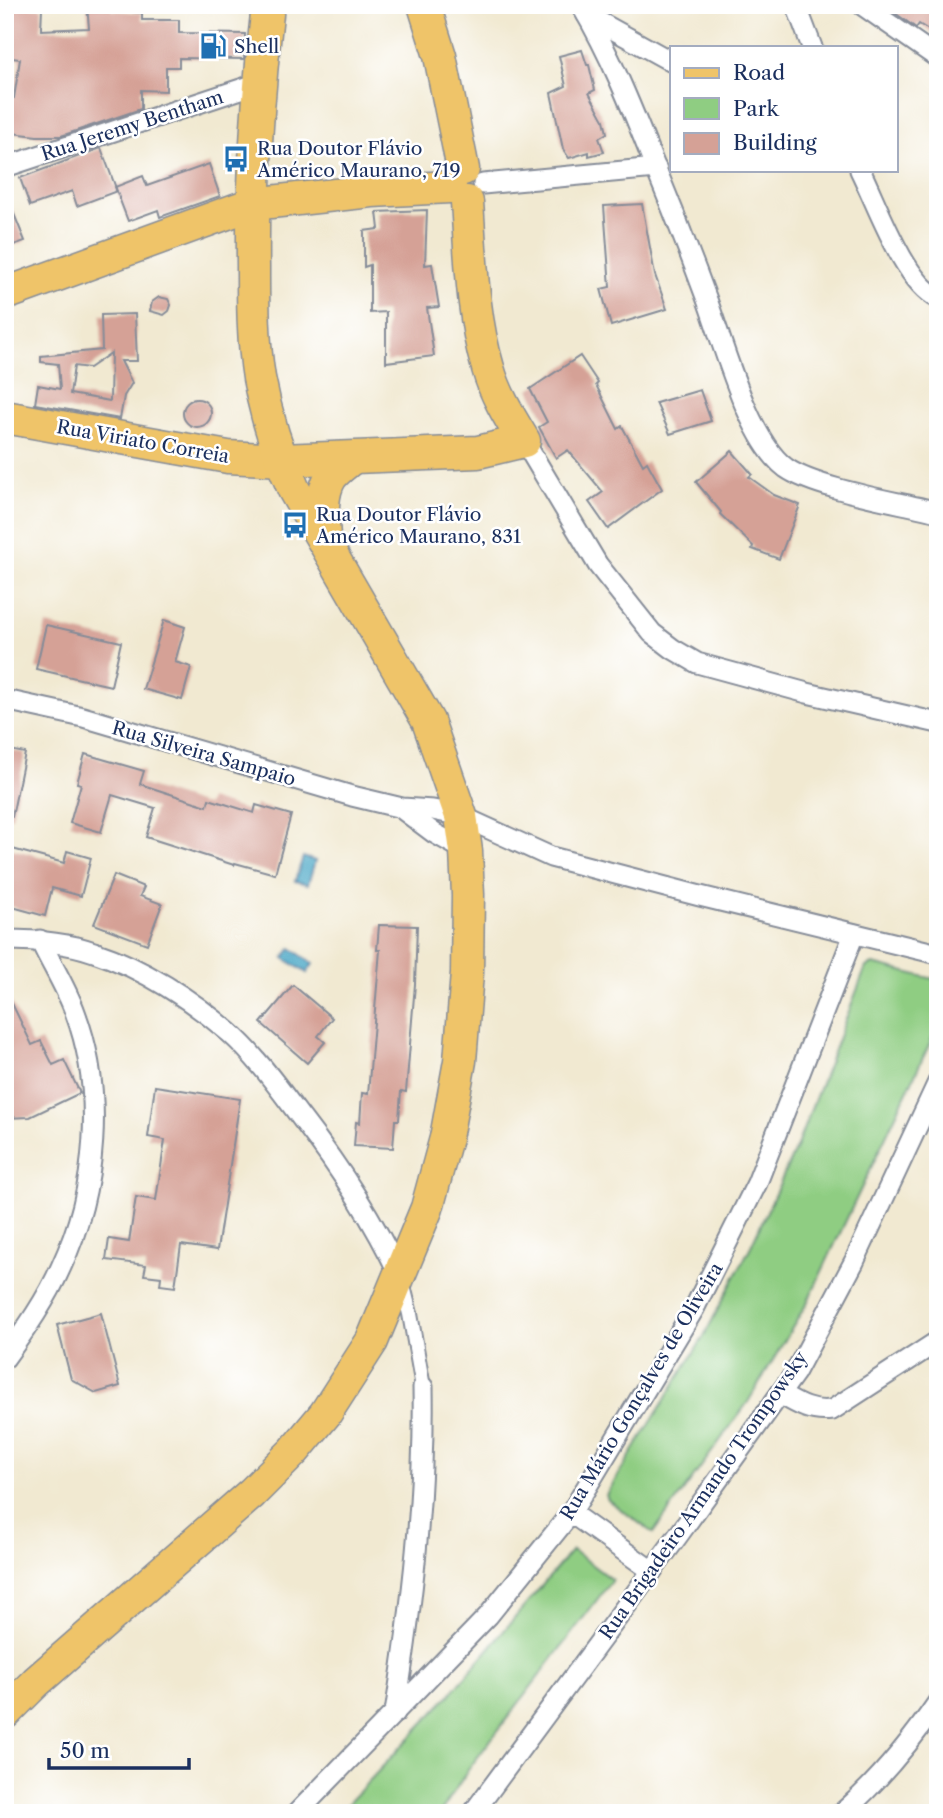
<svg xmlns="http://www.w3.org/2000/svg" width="943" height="1818" font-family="'Libre Caslon Text',serif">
<rect width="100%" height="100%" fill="#fff"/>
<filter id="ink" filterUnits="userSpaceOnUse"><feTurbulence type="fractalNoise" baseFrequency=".0143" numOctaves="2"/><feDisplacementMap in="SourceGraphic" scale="14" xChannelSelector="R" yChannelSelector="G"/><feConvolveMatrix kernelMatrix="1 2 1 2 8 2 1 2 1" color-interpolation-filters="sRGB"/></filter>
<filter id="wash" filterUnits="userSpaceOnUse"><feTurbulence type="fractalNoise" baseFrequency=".00686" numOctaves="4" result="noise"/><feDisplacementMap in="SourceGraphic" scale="28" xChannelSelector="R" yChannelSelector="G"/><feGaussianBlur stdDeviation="1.57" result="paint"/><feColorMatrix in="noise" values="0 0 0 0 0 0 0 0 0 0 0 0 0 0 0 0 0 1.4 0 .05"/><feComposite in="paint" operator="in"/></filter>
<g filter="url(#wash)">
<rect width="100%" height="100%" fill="#f1e9d1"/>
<g fill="#8fcd82" stroke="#557e70" stroke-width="2">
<polygon points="873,964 938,980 938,1026 807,1303 748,1402 653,1533 608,1500 606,1495 703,1338 751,1246 796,1148 866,967"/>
<polygon points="572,1550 612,1580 468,1770 440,1813 339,1813 448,1697"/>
</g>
<g fill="#46a6c5" stroke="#306a92" stroke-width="2">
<polygon points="303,857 315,861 308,884 295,881"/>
<polygon points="291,948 313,964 307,973 284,958"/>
</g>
<g id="blocks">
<g fill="#d5a196" fill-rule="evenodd">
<polygon points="5,5 42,8 41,30 89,28 87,5 111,5 111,10 142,13 142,20 179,20 179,33 245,34 244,59 179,58 179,67 166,67 166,91 141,90 141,109 61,136 37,136 12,133 5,131 5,96 14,98 20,59 5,57"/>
<polygon points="884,5 938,5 938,36 919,24 916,28"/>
<polygon points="582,50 587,65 589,65 595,90 589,93 604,120 607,133 599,138 604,152 589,156 589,152 569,158 563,149 551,93 566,86 559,56"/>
<polygon points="101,148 117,191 77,206 72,191 30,206 20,178"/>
<polygon points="209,164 220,196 160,217 158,210 128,221 115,187 143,176 147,186"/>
<polygon points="5,192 25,241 5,248"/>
<polygon points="642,204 655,275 667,309 611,326 601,289 610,287 604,206"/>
<polygon points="427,210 425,265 432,264 439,307 427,308 434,356 386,362 386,312 370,313 370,265 364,267 364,231 379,229 377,212"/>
<polygon points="159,297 168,299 171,305 169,311 164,315 150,311 152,302"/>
<path d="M 135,314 L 137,361 L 121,361 L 132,383 L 124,396 L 120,419 L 35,404 L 38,385 L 60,389 L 58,364 L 41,362 L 41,356 L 102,350 L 101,315 ZM 111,353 L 110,401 L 70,394 L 74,366 L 89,368 Z"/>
<polygon points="580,356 598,383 596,385 618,429 622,426 643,465 647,462 662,489 608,529 589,502 603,492 568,450 556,458 539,427 547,422 530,389"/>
<polygon points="700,390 711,421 670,434 656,403"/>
<circle cx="197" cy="413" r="14"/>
<polygon points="732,451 752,474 749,477 774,495 800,505 779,559 752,549 753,546 720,514 721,512 696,482"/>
<polygon points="164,620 185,627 175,662 191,667 182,700 143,689"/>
<polygon points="46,625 121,642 111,686 36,669"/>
<polygon points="5,749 25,753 12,817 5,816"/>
<polygon points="85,754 144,771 140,784 207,806 209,799 254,813 256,805 291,815 275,874 235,863 234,865 146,837 155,808 112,795 101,832 70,823 81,784 77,783"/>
<polygon points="5,847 64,863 67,851 91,858 81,896 52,888 45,916 5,905"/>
<polygon points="114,875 144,887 140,896 162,904 147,944 94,924"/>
<polygon points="379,925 417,926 415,984 406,1092 401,1091 399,1120 395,1120 393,1148 354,1146 356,1122 360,1123 362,1093 368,1094 380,950 377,950"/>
<polygon points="293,985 332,1018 318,1036 325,1042 307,1063 261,1023"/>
<polygon points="5,989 32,1045 41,1041 53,1065 64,1060 80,1093 30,1117 5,1118 5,1097 11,1094 5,1083"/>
<polygon points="155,1086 240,1099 217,1250 181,1245 175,1287 160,1285 161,1277 144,1275 146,1265 106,1260 109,1239 129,1242 136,1197 156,1200 165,1140 148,1137"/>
<polygon points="101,1313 120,1386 96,1393 71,1379 57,1325"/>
</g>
</g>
</g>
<g filter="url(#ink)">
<use href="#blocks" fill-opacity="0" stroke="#868c98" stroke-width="2"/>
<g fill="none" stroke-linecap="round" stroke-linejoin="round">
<g stroke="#868c98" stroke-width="18">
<polyline id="pedestrian" points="402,1282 410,1314 423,1387"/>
</g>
<g stroke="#868c98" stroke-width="23">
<g id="minor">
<path d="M 581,5 C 610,54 631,106 652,159 C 671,205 689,251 706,297 C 723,342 748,440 786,468 C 816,489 899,502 938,512"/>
<polyline points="796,5 812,47"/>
<polyline points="862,5 938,58"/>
<polyline points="587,15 672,62"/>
<polyline points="5,167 259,83"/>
<path d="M 860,170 C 877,204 904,282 938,298"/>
<polyline points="483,184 656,168"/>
<polyline points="524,441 598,565 652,633 673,649 697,663 807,693 938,723"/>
<polyline points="5,700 83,717 352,796 402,808 433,810 461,816 551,857 700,896 938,954"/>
<polyline points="402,809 434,833 466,851"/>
<path d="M 5,940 C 35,940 66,942 94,952 C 143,968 192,1000 230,1033 C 258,1058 280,1090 302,1119 C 340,1168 373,1219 400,1276"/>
<path d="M 5,1358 C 26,1329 47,1299 61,1267 C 97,1190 105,1092 75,1012 C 66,987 51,964 40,940"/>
<path d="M 780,1394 C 797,1404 811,1413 832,1410 L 938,1341"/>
<polyline points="571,1513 652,1571"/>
<path d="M 395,1713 C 412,1605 425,1497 423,1387"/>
<polyline points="297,1813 488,1616 571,1513 694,1309 757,1183 854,934"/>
<polyline points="473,1813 677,1537 795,1373 854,1262 938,1082"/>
<path d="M 842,1813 C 880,1780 910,1743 938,1702"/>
</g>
</g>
<g stroke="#868c98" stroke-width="35">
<g id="primary">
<polyline points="424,5 440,56 463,169"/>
<polyline points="5,294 252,204 372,191 450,187"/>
<path d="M 5,417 L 228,457 L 281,460 L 478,452 L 524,441 C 510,418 495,394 488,368 C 472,315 471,257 467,202"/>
<path d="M 324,538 C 323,519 320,494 331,477 C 336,470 345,464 352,458"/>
<path d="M 5,1713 L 36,1682 L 252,1493 L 294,1451 L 325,1414 L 372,1341 L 427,1208 L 446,1138 L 460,1061 L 467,973 L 468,895 L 466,851 L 461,816 L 428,721 L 294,490 C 278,454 266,416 259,378 C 253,341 253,303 253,266 C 252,179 258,92 268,5"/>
</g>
</g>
<use href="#pedestrian" stroke="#fff" stroke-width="14"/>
<use href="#minor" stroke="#fff" stroke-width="19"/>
<use href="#primary" stroke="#efc469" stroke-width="32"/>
</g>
</g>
<defs>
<g id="fuel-bare" transform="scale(2.1)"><path d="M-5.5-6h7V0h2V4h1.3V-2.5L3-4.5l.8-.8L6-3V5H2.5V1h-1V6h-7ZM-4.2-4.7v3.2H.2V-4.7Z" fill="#1f6fb2" stroke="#fff" stroke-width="2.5" paint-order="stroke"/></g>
<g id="bus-bare" transform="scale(2.1)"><path d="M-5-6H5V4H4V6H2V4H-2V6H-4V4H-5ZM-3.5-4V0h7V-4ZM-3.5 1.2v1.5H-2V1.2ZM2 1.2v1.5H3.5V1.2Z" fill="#1f6fb2" stroke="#fff" stroke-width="2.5" paint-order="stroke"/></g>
</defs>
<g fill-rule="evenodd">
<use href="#fuel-bare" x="213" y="46"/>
<use href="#bus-bare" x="236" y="159"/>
<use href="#bus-bare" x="295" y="525"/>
</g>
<g text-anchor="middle" stroke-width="5" stroke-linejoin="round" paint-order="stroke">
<g font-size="19" fill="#1b2f5e" stroke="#fff" text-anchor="start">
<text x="234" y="53">Shell</text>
<text x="257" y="155">Rua Doutor Flávio<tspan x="257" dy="22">Américo Maurano, 719</tspan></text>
<text x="316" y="521">Rua Doutor Flávio<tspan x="316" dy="22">Américo Maurano, 831</tspan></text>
</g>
<g font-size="19" fill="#1b2f5e" stroke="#fff">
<text transform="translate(132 125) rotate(-18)" y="7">Rua Jeremy Bentham</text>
<text transform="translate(143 441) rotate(10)" y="7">Rua Viriato Correia</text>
<text transform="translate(204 753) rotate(16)" y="7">Rua Silveira Sampaio</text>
<text transform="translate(641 1391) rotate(-59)" y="7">Rua Mário Gonçalves de Oliveira</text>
<text transform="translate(703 1495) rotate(-55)" y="7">Rua Brigadeiro Armando Trompowsky</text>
</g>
</g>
<rect width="943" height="1818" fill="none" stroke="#fff" stroke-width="28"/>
<rect x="670" y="46" width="228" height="126" fill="#ffffff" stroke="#a4acbf" stroke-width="2"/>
<rect x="684" y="68" width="35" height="10" fill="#efc469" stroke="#a4acbf" stroke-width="2"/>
<text x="733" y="80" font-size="21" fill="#1b2f5e">Road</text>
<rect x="684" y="98" width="35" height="21" fill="#8fcd82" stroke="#a4acbf" stroke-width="2"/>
<text x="733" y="116" font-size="21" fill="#1b2f5e">Park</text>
<rect x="684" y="133" width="35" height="21" fill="#d5a196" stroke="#a4acbf" stroke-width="2"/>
<text x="733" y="150" font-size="21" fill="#1b2f5e">Building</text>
<path d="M49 1758v10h140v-10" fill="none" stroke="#1b2f5e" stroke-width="3.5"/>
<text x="60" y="1758" font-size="21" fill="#1b2f5e" stroke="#ffffff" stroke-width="5" paint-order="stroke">50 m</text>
</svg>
